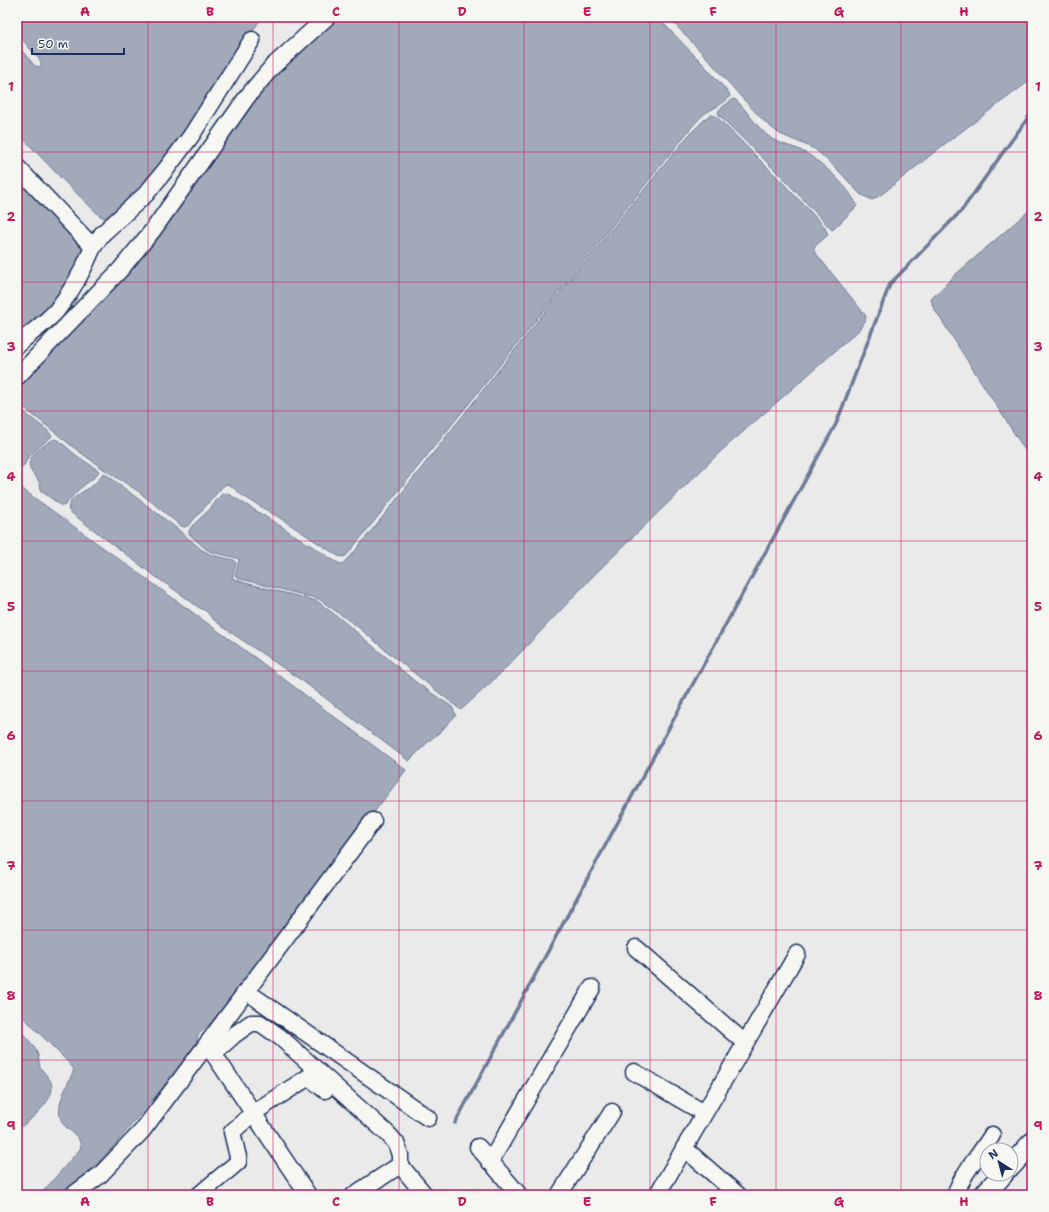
<svg xmlns="http://www.w3.org/2000/svg" width="1049" height="1212" font-family="'Shantell Sans',sans-serif">
<rect width="100%" height="100%" fill="#e9eae9"/>
<filter id="ink" filterUnits="userSpaceOnUse"><feTurbulence type="fractalNoise" baseFrequency=".025" numOctaves="2"/><feDisplacementMap in="SourceGraphic" scale="8" xChannelSelector="R" yChannelSelector="G"/><feConvolveMatrix kernelMatrix="1 2 1 2 8 2 1 2 1" color-interpolation-filters="sRGB"/></filter>
<g filter="url(#ink)">
<g fill="#a2aaba" stroke="#6c7995">
<path d="M 23,17 L 263,17 L 260,20 L 154,178 L 126,204 L 105,218 L 100,216 L 60,177 L 17,132 L 17,45 L 35,66 L 41,67 L 41,62 C 32,49 17,39 17,22 Z"/>
<path d="M 326,17 L 657,17 L 703,64 L 729,93 L 730,96 C 724,104 717,106 709,111 C 700,116 693,126 686,134 L 346,556 L 343,557 L 338,556 L 280,518 L 243,496 L 230,485 L 227,484 L 223,486 L 190,524 L 185,527 L 181,526 L 138,491 L 102,468 L 77,450 L 17,402 L 17,379 L 98,295 L 232,115 Z"/>
<polygon points="668,17 1032,17 1032,79 942,146 882,194 872,200 860,194 839,171 815,149 780,134 767,124 741,97 707,58"/>
<path d="M 733,99 L 736,100 L 739,103 C 750,115 759,130 772,139 C 780,144 790,146 798,149 C 818,158 849,186 857,206 L 836,227 L 832,230 L 784,179 L 720,116 L 718,113 L 719,110 Z"/>
<polygon points="711,115 716,116 781,181 824,226 828,235 814,247 814,251 866,316 865,321 858,331 720,452 594,575 501,673 461,710 394,657 358,627 319,599 237,578 235,576 239,560 237,558 212,552 206,549 189,534 189,531 192,526 211,508 218,498 222,494 227,493 282,527 338,563 342,564 355,551 393,504 567,284 688,136 707,117"/>
<polygon points="17,170 87,243 66,292 17,338"/>
<polygon points="1032,208 1032,461 933,307 931,299 955,275"/>
<polygon points="17,407 48,431 52,436 29,456 23,467 20,469 17,468"/>
<path d="M 54,439 L 58,440 L 76,455 L 99,471 L 96,476 L 78,490 L 65,505 L 62,506 L 41,491 C 40,487 41,485 39,482 C 37,477 32,474 30,469 C 25,456 45,445 54,439 Z"/>
<path d="M 103,473 L 107,475 L 175,527 L 202,550 L 212,555 L 234,560 L 236,563 L 232,578 L 245,583 L 317,601 L 343,621 L 417,683 L 452,707 L 456,715 L 442,730 L 430,740 L 409,761 L 304,682 L 226,629 L 214,620 L 206,611 L 198,607 L 185,597 L 156,577 L 69,511 C 65,500 85,491 93,485 C 97,482 100,478 103,473 Z"/>
<path d="M 17,482 L 25,491 L 254,657 L 406,770 L 255,970 L 234,993 L 211,1023 L 198,1035 L 194,1050 L 118,1141 L 98,1163 L 80,1179 L 68,1188 L 52,1195 L 40,1195 L 81,1148 C 80,1137 74,1134 66,1127 C 50,1112 68,1086 74,1069 L 67,1061 L 17,1011 Z"/>
<path d="M 17,1028 C 25,1036 34,1044 38,1055 C 39,1059 39,1063 40,1067 C 44,1074 53,1080 52,1088 C 52,1103 28,1122 17,1130 Z"/>
</g>
<g fill="none" stroke-linecap="round" stroke-linejoin="round">
<polyline stroke="#6c7995" stroke-width="3.5" points="455,1123 683,702 836,424 890,284 962,210 1032,112"/>
<g stroke="#1b2f5e" stroke-width="19">
<g id="minor">
<path d="M 17,167 L 93,247 C 84,269 72,291 57,310 C 48,321 28,335 17,345"/>
<polyline points="93,247 102,234 146,194 167,168 191,136 252,40"/>
<polyline points="17,377 120,270 153,230 247,97 272,67 327,17"/>
<polyline points="636,948 745,1043"/>
<polyline points="246,991 428,1118"/>
<polyline points="207,1044 373,821"/>
<polyline points="213,1054 234,1035 251,1023 260,1023 280,1037 388,1134 396,1143 400,1155 400,1165 425,1195"/>
<polyline points="634,1072 704,1113"/>
<polyline points="478,1147 519,1195"/>
<polyline points="684,1148 738,1195"/>
<polyline points="490,1162 592,988"/>
<polyline points="73,1195 100,1175 142,1131 207,1044 308,1195"/>
<polyline points="199,1195 238,1162 238,1157 232,1132 253,1113 307,1078 310,1078 325,1090"/>
<polyline points="354,1195 400,1165"/>
<polyline points="559,1195 612,1112"/>
<polyline points="657,1195 797,954"/>
<path d="M 955,1195 C 963,1172 980,1155 992,1135"/>
</g>
</g>
<g stroke="#1b2f5e" stroke-width="23">
<g id="major">
<polyline points="1011,1166 1032,1143"/>
<polyline points="984,1195 1003,1174"/>
</g>
</g>
<use href="#minor" stroke="#f6f6f2" stroke-width="16"/>
<use href="#major" stroke="#f6f6f2" stroke-width="20"/>
</g>
</g>
<path fill="none" stroke="#c2185b" stroke-width="1" stroke-opacity="0.55" d="M 148,17 L 148,1195M 273,17 L 273,1195M 399,17 L 399,1195M 524,17 L 524,1195M 650,17 L 650,1195M 776,17 L 776,1195M 901,17 L 901,1195M 17,152 L 1032,152M 17,282 L 1032,282M 17,411 L 1032,411M 17,541 L 1032,541M 17,671 L 1032,671M 17,801 L 1032,801M 17,930 L 1032,930M 17,1060 L 1032,1060"/>
<rect width="1049" height="1212" fill="none" stroke="#f6f6f2" stroke-width="44"/>
<g transform="translate(999 1162) rotate(324)"><circle r="19" fill="#f6f6f2" stroke="#9ea6b7"/>
<path d="M0-3L7 15L0 10L-7 15Z" fill="#1b2f5e"/>
<text y="-6" font-size="11" font-weight="bold" text-anchor="middle" fill="#1b2f5e">N</text>
</g>
<path d="M32 48v6h92v-6" fill="none" stroke="#1b2f5e" stroke-width="2"/>
<text x="38" y="48" font-size="12" fill="#1b2f5e" stroke="#f6f6f2" stroke-width="3" paint-order="stroke">50 m</text>
<rect x="22" y="22" width="1005" height="1168" fill="none" stroke="#c2185b" stroke-width="1.5"/>
<g font-size="13" text-anchor="middle" font-weight="bold" fill="#c2185b">
<text x="85" y="16">A</text>
<text x="210" y="16">B</text>
<text x="336" y="16">C</text>
<text x="462" y="16">D</text>
<text x="587" y="16">E</text>
<text x="713" y="16">F</text>
<text x="839" y="16">G</text>
<text x="964" y="16">H</text>
<text x="11" y="91">1</text>
<text x="1038" y="91">1</text>
<text x="11" y="221">2</text>
<text x="1038" y="221">2</text>
<text x="11" y="351">3</text>
<text x="1038" y="351">3</text>
<text x="11" y="481">4</text>
<text x="1038" y="481">4</text>
<text x="11" y="611">5</text>
<text x="1038" y="611">5</text>
<text x="11" y="740">6</text>
<text x="1038" y="740">6</text>
<text x="11" y="870">7</text>
<text x="1038" y="870">7</text>
<text x="11" y="1000">8</text>
<text x="1038" y="1000">8</text>
<text x="11" y="1130">9</text>
<text x="1038" y="1130">9</text>
<text x="85" y="1206">A</text>
<text x="210" y="1206">B</text>
<text x="336" y="1206">C</text>
<text x="462" y="1206">D</text>
<text x="587" y="1206">E</text>
<text x="713" y="1206">F</text>
<text x="839" y="1206">G</text>
<text x="964" y="1206">H</text>
</g>
</svg>
